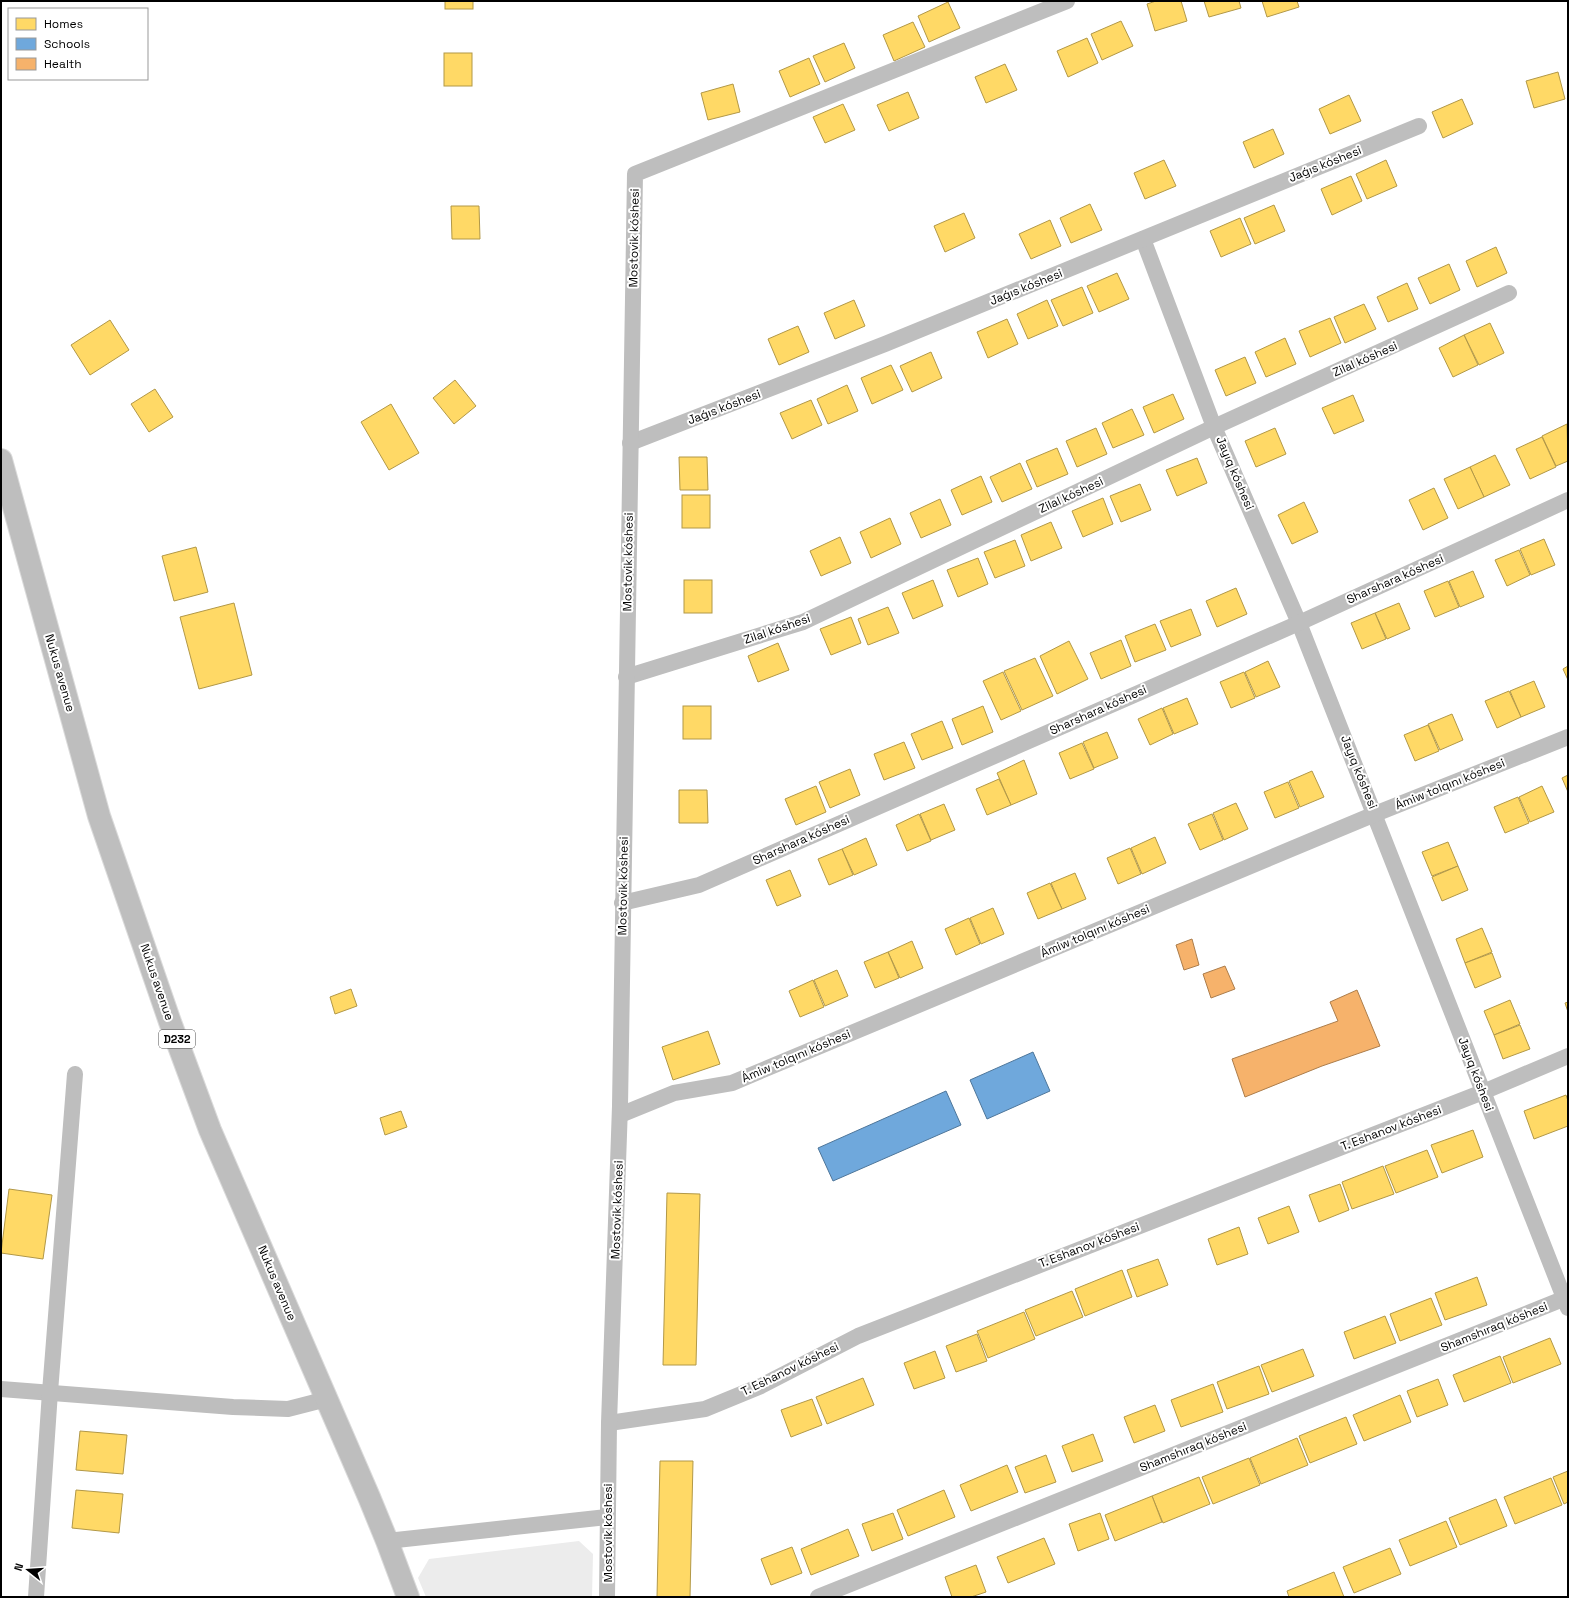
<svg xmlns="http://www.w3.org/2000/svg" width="1569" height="1598" font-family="'Space Grotesk',sans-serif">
<rect width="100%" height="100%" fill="#fff"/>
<polygon fill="#ececec" points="579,1541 593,1554 592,1597 426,1597 418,1578 429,1559"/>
<g fill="#ffd966" stroke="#b29847">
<rect x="445" y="1" width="28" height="8"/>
<polygon points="1156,1 1181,1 1187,21 1155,31 1147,4"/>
<polygon points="1204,1 1239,1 1241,8 1209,17"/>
<polygon points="1262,1 1297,1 1299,7 1267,17"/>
<polygon points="948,2 960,28 929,42 918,16"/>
<polygon points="1121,21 1133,46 1102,60 1091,34"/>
<polygon points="913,22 925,47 894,61 883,35"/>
<polygon points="1087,38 1098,63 1068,77 1057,51"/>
<polygon points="844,43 855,68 825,82 813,56"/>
<rect x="444" y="53" width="28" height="33"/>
<polygon points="809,58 820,84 790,97 779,71"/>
<polygon points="1005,64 1017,90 986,103 975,77"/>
<polygon points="1558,72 1565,99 1534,108 1526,81"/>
<polygon points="733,84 740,112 708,120 701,93"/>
<polygon points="908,92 919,118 889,131 877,105"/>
<polygon points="1349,95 1361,121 1330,134 1319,109"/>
<polygon points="1462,99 1473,124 1443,138 1432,112"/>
<polygon points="843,104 855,130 825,143 813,117"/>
<polygon points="1273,129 1284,154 1254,168 1243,142"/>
<polygon points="1164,160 1176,186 1145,199 1134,173"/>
<polygon points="1386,160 1397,186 1367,199 1356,174"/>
<polygon points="1351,176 1362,201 1332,215 1321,189"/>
<polygon points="1090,204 1102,230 1071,243 1060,218"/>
<polygon points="1274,205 1285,231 1255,244 1244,218"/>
<polygon points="451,206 479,206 480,239 452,239"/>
<polygon points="964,213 975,238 945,252 934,226"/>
<polygon points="1240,218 1251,244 1221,257 1210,231"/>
<polygon points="1050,220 1061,246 1031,259 1019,234"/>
<polygon points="1496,247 1507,273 1477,287 1466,261"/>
<polygon points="1449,264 1460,290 1430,304 1418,278"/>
<polygon points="1117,273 1129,299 1099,312 1087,286"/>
<polygon points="1407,283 1418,309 1388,322 1377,297"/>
<polygon points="1082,287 1093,313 1063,326 1051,300"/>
<polygon points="854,300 865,326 835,339 824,313"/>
<polygon points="1047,300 1058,326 1028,339 1017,314"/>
<polygon points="1364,304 1376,329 1345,343 1334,317"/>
<polygon points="1330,318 1341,343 1310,357 1299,331"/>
<polygon points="1007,319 1018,344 988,358 977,332"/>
<polygon points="110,320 129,350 90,375 71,345"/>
<polygon points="1490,323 1504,353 1479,365 1464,335"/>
<polygon points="798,326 809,352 779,365 768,339"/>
<polygon points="1464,335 1478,365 1453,377 1439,348"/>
<polygon points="1285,338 1296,364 1266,377 1255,352"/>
<polygon points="931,352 942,378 912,392 900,366"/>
<polygon points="1245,357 1256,383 1226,396 1215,370"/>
<polygon points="891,365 903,390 872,404 861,378"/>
<polygon points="455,380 476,406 454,424 433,398"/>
<polygon points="847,385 858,411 828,424 817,399"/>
<polygon points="155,389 173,417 149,432 131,404"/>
<polygon points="1173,394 1184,419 1154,433 1143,407"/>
<polygon points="1353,395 1364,421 1334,434 1322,408"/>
<polygon points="811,400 822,425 792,439 780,413"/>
<polygon points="391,404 419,453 389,470 361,422"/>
<polygon points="1132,409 1144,435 1113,448 1102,423"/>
<polygon points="1567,424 1568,461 1556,466 1542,436"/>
<polygon points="1096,428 1107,454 1077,467 1066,441"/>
<polygon points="1275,428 1286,454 1256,467 1245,441"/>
<polygon points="1542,437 1556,467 1530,479 1516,449"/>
<polygon points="1057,448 1068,474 1037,487 1026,461"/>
<polygon points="1495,455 1510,485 1484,497 1470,467"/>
<polygon points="679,457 707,457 708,490 680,490"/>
<polygon points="1197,458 1207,483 1177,496 1166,470"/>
<polygon points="1020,463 1032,489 1002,502 990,477"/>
<polygon points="1470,467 1484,497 1458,509 1444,479"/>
<polygon points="981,476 992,502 962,515 951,490"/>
<polygon points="1140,484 1151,510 1121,522 1110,496"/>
<polygon points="1434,488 1448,518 1423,530 1409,500"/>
<rect x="682" y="495" width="28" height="33"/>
<polygon points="1103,498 1113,524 1083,537 1072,511"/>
<polygon points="940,499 951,525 921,538 910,513"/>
<polygon points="1304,502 1318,532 1292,544 1278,515"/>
<polygon points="890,518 901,544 871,558 860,532"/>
<polygon points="1051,522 1062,548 1031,561 1021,535"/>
<polygon points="840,537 851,563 821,576 810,551"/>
<polygon points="1544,539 1555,565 1531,575 1520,549"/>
<polygon points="1015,540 1025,566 995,578 984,552"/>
<polygon points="196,547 208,592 174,601 162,556"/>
<polygon points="1519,550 1530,575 1507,586 1495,560"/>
<polygon points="978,558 988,584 958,597 947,570"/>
<polygon points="1473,571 1484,597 1460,607 1449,581"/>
<rect x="684" y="580" width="28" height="33"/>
<polygon points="933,580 943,606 913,619 902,593"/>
<polygon points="1448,581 1459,607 1435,617 1424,591"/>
<polygon points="1236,588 1247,614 1217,627 1206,601"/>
<polygon points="234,603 252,675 199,689 180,617"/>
<polygon points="1399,603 1410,629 1387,639 1375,613"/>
<polygon points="888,607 899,633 868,645 858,619"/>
<polygon points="1191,609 1201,635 1171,647 1160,621"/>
<polygon points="1375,613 1386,639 1362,649 1351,623"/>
<polygon points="851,617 861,643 831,655 820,629"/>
<polygon points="1155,624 1166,650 1135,662 1125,636"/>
<polygon points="1121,640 1131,666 1101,679 1090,653"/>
<polygon points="1069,641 1088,679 1057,694 1040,656"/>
<polygon points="778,643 789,670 758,682 748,656"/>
<polygon points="1035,658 1053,696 1022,710 1004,671"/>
<polygon points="1268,661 1280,687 1256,697 1245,672"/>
<polygon points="1568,666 1568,680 1563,669"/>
<polygon points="1003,672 1021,711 1001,720 983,681"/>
<polygon points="1244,672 1255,698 1231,708 1220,682"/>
<polygon points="1534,681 1545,707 1521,717 1510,691"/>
<polygon points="1509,691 1521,717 1497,728 1485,701"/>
<polygon points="1187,698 1198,724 1174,734 1163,708"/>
<rect x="683" y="706" width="28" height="33"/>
<polygon points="983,706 993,732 962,745 952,719"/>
<polygon points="1162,708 1173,734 1150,745 1138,719"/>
<polygon points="1452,714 1463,740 1440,750 1428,724"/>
<polygon points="942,721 953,748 922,760 911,734"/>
<polygon points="1428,725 1439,751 1415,761 1404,735"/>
<polygon points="1107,732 1118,758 1094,768 1083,742"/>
<polygon points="904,742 915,768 884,780 874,754"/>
<polygon points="1082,743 1094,769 1070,779 1059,753"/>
<polygon points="1024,760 1037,794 1011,805 997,773"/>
<polygon points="850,769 860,795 830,808 819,782"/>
<polygon points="1312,771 1324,797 1300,807 1289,781"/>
<polygon points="1568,775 1568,792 1562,778"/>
<polygon points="999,779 1011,805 987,815 976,789"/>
<polygon points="1288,782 1299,808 1275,818 1264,792"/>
<polygon points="816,786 826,812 796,825 785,799"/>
<polygon points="1542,786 1554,812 1530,822 1519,797"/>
<polygon points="679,790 707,790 708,823 679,823"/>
<polygon points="1518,797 1529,823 1505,833 1494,807"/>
<polygon points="1236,803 1248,829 1224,840 1213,813"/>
<polygon points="944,804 955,830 931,840 920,814"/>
<polygon points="919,814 931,841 907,851 896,825"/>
<polygon points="1212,814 1223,840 1200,850 1188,824"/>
<polygon points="1155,837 1166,863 1142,874 1131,848"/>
<polygon points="866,838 877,865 854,875 842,849"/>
<polygon points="1448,842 1458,866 1432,876 1422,852"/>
<polygon points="1130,848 1141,874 1118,884 1107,858"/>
<polygon points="842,849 853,875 829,885 818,859"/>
<polygon points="1458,866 1468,890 1442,901 1432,877"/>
<polygon points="790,870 801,896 777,906 766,880"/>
<polygon points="1075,873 1086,899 1062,909 1051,883"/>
<polygon points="1050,883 1062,909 1038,919 1027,893"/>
<polygon points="993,908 1004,934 981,944 970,918"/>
<polygon points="969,918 980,944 956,955 945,929"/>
<polygon points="1482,928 1492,952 1465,963 1456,939"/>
<polygon points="912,941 923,968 900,978 888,952"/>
<polygon points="888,952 899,978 875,988 864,962"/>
<polygon points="1492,953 1501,977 1475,988 1465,963"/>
<polygon points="837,970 848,996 825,1006 814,980"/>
<polygon points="813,980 824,1007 800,1017 789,991"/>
<polygon points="351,989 357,1006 335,1014 330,997"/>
<polygon points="1510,1000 1520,1024 1494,1035 1484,1011"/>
<polygon points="1568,1002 1568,1012 1565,1003"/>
<polygon points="1520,1025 1530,1049 1503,1059 1494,1035"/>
<polygon points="708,1031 720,1064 673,1080 662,1047"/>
<polygon points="1566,1095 1568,1101 1568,1126 1534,1139 1524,1111"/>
<polygon points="401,1111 407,1127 385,1135 380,1118"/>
<polygon points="1473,1130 1483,1157 1442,1173 1431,1145"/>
<polygon points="1427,1150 1438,1177 1396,1193 1385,1166"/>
<polygon points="1383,1166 1394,1194 1352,1209 1342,1182"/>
<polygon points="1340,1184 1349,1210 1319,1222 1309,1195"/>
<polygon points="9,1189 52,1195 43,1259 1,1253"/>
<polygon points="667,1193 700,1194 696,1365 663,1365"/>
<polygon points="1289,1206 1299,1232 1268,1244 1258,1218"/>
<polygon points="1239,1227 1248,1254 1217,1265 1208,1239"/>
<polygon points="1158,1259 1168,1285 1137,1297 1127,1270"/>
<polygon points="1122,1270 1132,1297 1085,1316 1075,1289"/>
<polygon points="1477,1277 1487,1305 1445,1320 1435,1293"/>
<polygon points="1072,1291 1083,1317 1036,1336 1025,1310"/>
<polygon points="1431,1298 1442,1325 1400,1341 1390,1314"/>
<polygon points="1024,1312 1035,1339 988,1358 977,1331"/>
<polygon points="1385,1316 1396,1343 1354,1359 1344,1332"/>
<polygon points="977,1334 987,1361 956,1372 946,1346"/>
<polygon points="1550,1338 1561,1364 1513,1383 1503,1357"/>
<polygon points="1303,1349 1314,1376 1272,1392 1261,1365"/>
<polygon points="935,1351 945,1378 914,1389 904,1363"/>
<polygon points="1500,1356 1511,1383 1464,1402 1453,1375"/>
<polygon points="1259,1366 1269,1394 1227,1409 1217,1382"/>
<polygon points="863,1378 874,1405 827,1424 816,1397"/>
<polygon points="1438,1379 1448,1405 1417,1417 1407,1391"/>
<polygon points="1213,1384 1223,1412 1181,1427 1171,1400"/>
<polygon points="1400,1395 1411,1422 1364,1441 1353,1415"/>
<polygon points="812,1399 822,1425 791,1437 781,1410"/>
<polygon points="1155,1405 1165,1431 1134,1443 1124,1417"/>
<polygon points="1346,1417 1357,1444 1310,1463 1299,1436"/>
<polygon points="80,1431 127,1435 123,1474 76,1470"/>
<polygon points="1093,1434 1103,1461 1072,1472 1062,1446"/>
<polygon points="1297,1438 1308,1465 1261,1484 1250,1458"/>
<polygon points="1046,1455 1056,1482 1025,1493 1015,1467"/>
<polygon points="1249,1458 1260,1485 1213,1504 1202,1477"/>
<polygon points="660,1461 693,1461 690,1597 657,1597"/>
<polygon points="1007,1465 1018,1492 971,1511 960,1485"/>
<polygon points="1568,1471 1568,1502 1564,1504 1553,1477"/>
<polygon points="1199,1477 1210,1504 1163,1523 1152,1496"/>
<polygon points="1551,1478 1562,1505 1515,1524 1504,1497"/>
<polygon points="76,1490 123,1494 119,1533 72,1528"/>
<polygon points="944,1490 955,1517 908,1536 897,1510"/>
<polygon points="1152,1496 1162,1522 1115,1541 1105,1515"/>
<polygon points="1496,1499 1507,1526 1460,1545 1449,1518"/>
<polygon points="893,1513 903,1539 872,1551 862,1524"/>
<polygon points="1100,1513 1109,1539 1078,1551 1069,1524"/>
<polygon points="1446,1521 1457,1547 1410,1566 1399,1540"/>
<polygon points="848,1529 859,1556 811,1575 801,1549"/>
<polygon points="1044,1538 1055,1564 1008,1583 997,1557"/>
<polygon points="792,1547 802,1573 771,1585 761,1559"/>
<polygon points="1390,1548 1401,1574 1354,1593 1343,1567"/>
<polygon points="976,1565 986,1592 971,1597 952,1597 945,1577"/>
<polygon points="1334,1572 1344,1597 1289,1597 1287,1591"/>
</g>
<g fill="#6fa8dc" stroke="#4e769a">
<polygon points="1033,1052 1050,1091 987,1119 970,1080"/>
<polygon points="946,1091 961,1125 833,1181 818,1148"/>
</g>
<g fill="#f6b26b" stroke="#ac7d4b">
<polygon points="1192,939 1199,965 1184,970 1176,945"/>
<polygon points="1225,966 1235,989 1211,998 1203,974"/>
<polygon points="1357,990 1380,1046 1322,1066 1245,1097 1232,1059 1338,1021 1330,1002"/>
</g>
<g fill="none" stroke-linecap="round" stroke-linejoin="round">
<g stroke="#dbdbdb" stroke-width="24">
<polyline id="primary" points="1,460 99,816 170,1022 210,1130 369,1497 387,1541 408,1597"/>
</g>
<g stroke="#bebebe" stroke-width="16">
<polyline points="1143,239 1214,427 1299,623 1568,1308"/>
<polyline points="630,443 885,344 1419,126"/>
<polyline points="626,677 803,622 1214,427 1509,293"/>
<polyline points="622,903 699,885 1299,623 1568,500"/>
<polyline points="620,1115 674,1093 732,1083 1375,814 1568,737"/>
<polyline points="1,1389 233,1407 288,1409 327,1399"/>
<polyline points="609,1423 705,1409 761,1386 858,1336 1483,1092 1568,1056"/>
<polyline points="387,1541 607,1517"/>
<polyline points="36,1597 50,1392 75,1074"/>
<polyline points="607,1597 609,1423 620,1106 635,174 1067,1"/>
<polyline points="818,1597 1568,1297"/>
</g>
<use href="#primary" stroke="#bebebe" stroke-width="22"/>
</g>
<g text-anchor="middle" stroke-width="4" stroke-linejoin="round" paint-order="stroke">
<rect fill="#fff" stroke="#4c4c4c" stroke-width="1" x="159" y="1030" width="36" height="18" rx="3"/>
<g font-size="11" font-weight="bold" fill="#000">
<text x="177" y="1043">D232</text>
</g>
<g font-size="12" fill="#000" stroke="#fff">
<text transform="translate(1325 164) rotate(-22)" y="4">Jaǵıs kóshesi</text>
<text transform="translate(634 238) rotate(-89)" y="4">Mostovik kóshesi</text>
<text transform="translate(1026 287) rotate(-22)" y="4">Jaǵıs kóshesi</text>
<text transform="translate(1365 359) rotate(-24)" y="4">Zilal kóshesi</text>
<text transform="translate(724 407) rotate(-21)" y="4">Jaǵıs kóshesi</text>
<text transform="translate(1235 473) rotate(67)" y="4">Jayıq kóshesi</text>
<text transform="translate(1071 495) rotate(-25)" y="4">Zilal kóshesi</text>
<text transform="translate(628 562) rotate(-89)" y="4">Mostovik kóshesi</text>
<text transform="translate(1395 579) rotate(-24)" y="4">Sharshara kóshesi</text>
<text transform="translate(777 629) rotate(-19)" y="4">Zilal kóshesi</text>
<text transform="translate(60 673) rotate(74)" y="4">Nukus avenue</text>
<text transform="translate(1098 710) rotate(-24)" y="4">Sharshara kóshesi</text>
<text transform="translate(1359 772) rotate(68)" y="4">Jayıq kóshesi</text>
<text transform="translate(1450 784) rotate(-22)" y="4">Ámiw tolqını kóshesi</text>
<text transform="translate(801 840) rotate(-24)" y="4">Sharshara kóshesi</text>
<text transform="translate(623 886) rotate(-89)" y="4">Mostovik kóshesi</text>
<text transform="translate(1095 931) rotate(-23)" y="4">Ámiw tolqını kóshesi</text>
<text transform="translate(157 982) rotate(71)" y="4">Nukus avenue</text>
<text transform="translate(796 1056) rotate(-23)" y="4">Ámiw tolqını kóshesi</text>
<text transform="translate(1476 1074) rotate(69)" y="4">Jayıq kóshesi</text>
<text transform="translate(1391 1128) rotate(-21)" y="4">T. Eshanov kóshesi</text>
<text transform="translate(617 1210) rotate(-88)" y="4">Mostovik kóshesi</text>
<text transform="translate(1089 1245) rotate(-21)" y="4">T. Eshanov kóshesi</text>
<text transform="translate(277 1283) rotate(67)" y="4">Nukus avenue</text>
<text transform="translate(1494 1327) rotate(-22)" y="4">Shamshıraq kóshesi</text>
<text transform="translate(790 1369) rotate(-26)" y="4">T. Eshanov kóshesi</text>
<text transform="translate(1193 1447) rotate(-22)" y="4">Shamshıraq kóshesi</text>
<text transform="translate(608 1533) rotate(-90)" y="4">Mostovik kóshesi</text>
</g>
</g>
<rect width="1569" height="1598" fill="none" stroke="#000000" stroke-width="4"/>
<rect x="8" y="8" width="140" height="72" fill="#ffffff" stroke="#999999"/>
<rect x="16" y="18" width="20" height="12" fill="#ffd966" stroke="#999999"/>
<text x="44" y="28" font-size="12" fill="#000000">Homes</text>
<rect x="16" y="38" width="20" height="12" fill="#6fa8dc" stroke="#999999"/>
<text x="44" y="48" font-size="12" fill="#000000">Schools</text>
<rect x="16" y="58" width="20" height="12" fill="#f6b26b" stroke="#999999"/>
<text x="44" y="68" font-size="12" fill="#000000">Health</text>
<g transform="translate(28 1570) rotate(287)" stroke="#ffffff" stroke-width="3" paint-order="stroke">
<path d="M0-3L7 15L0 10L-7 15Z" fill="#000000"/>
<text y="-6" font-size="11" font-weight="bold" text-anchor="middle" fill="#000000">N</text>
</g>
</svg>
